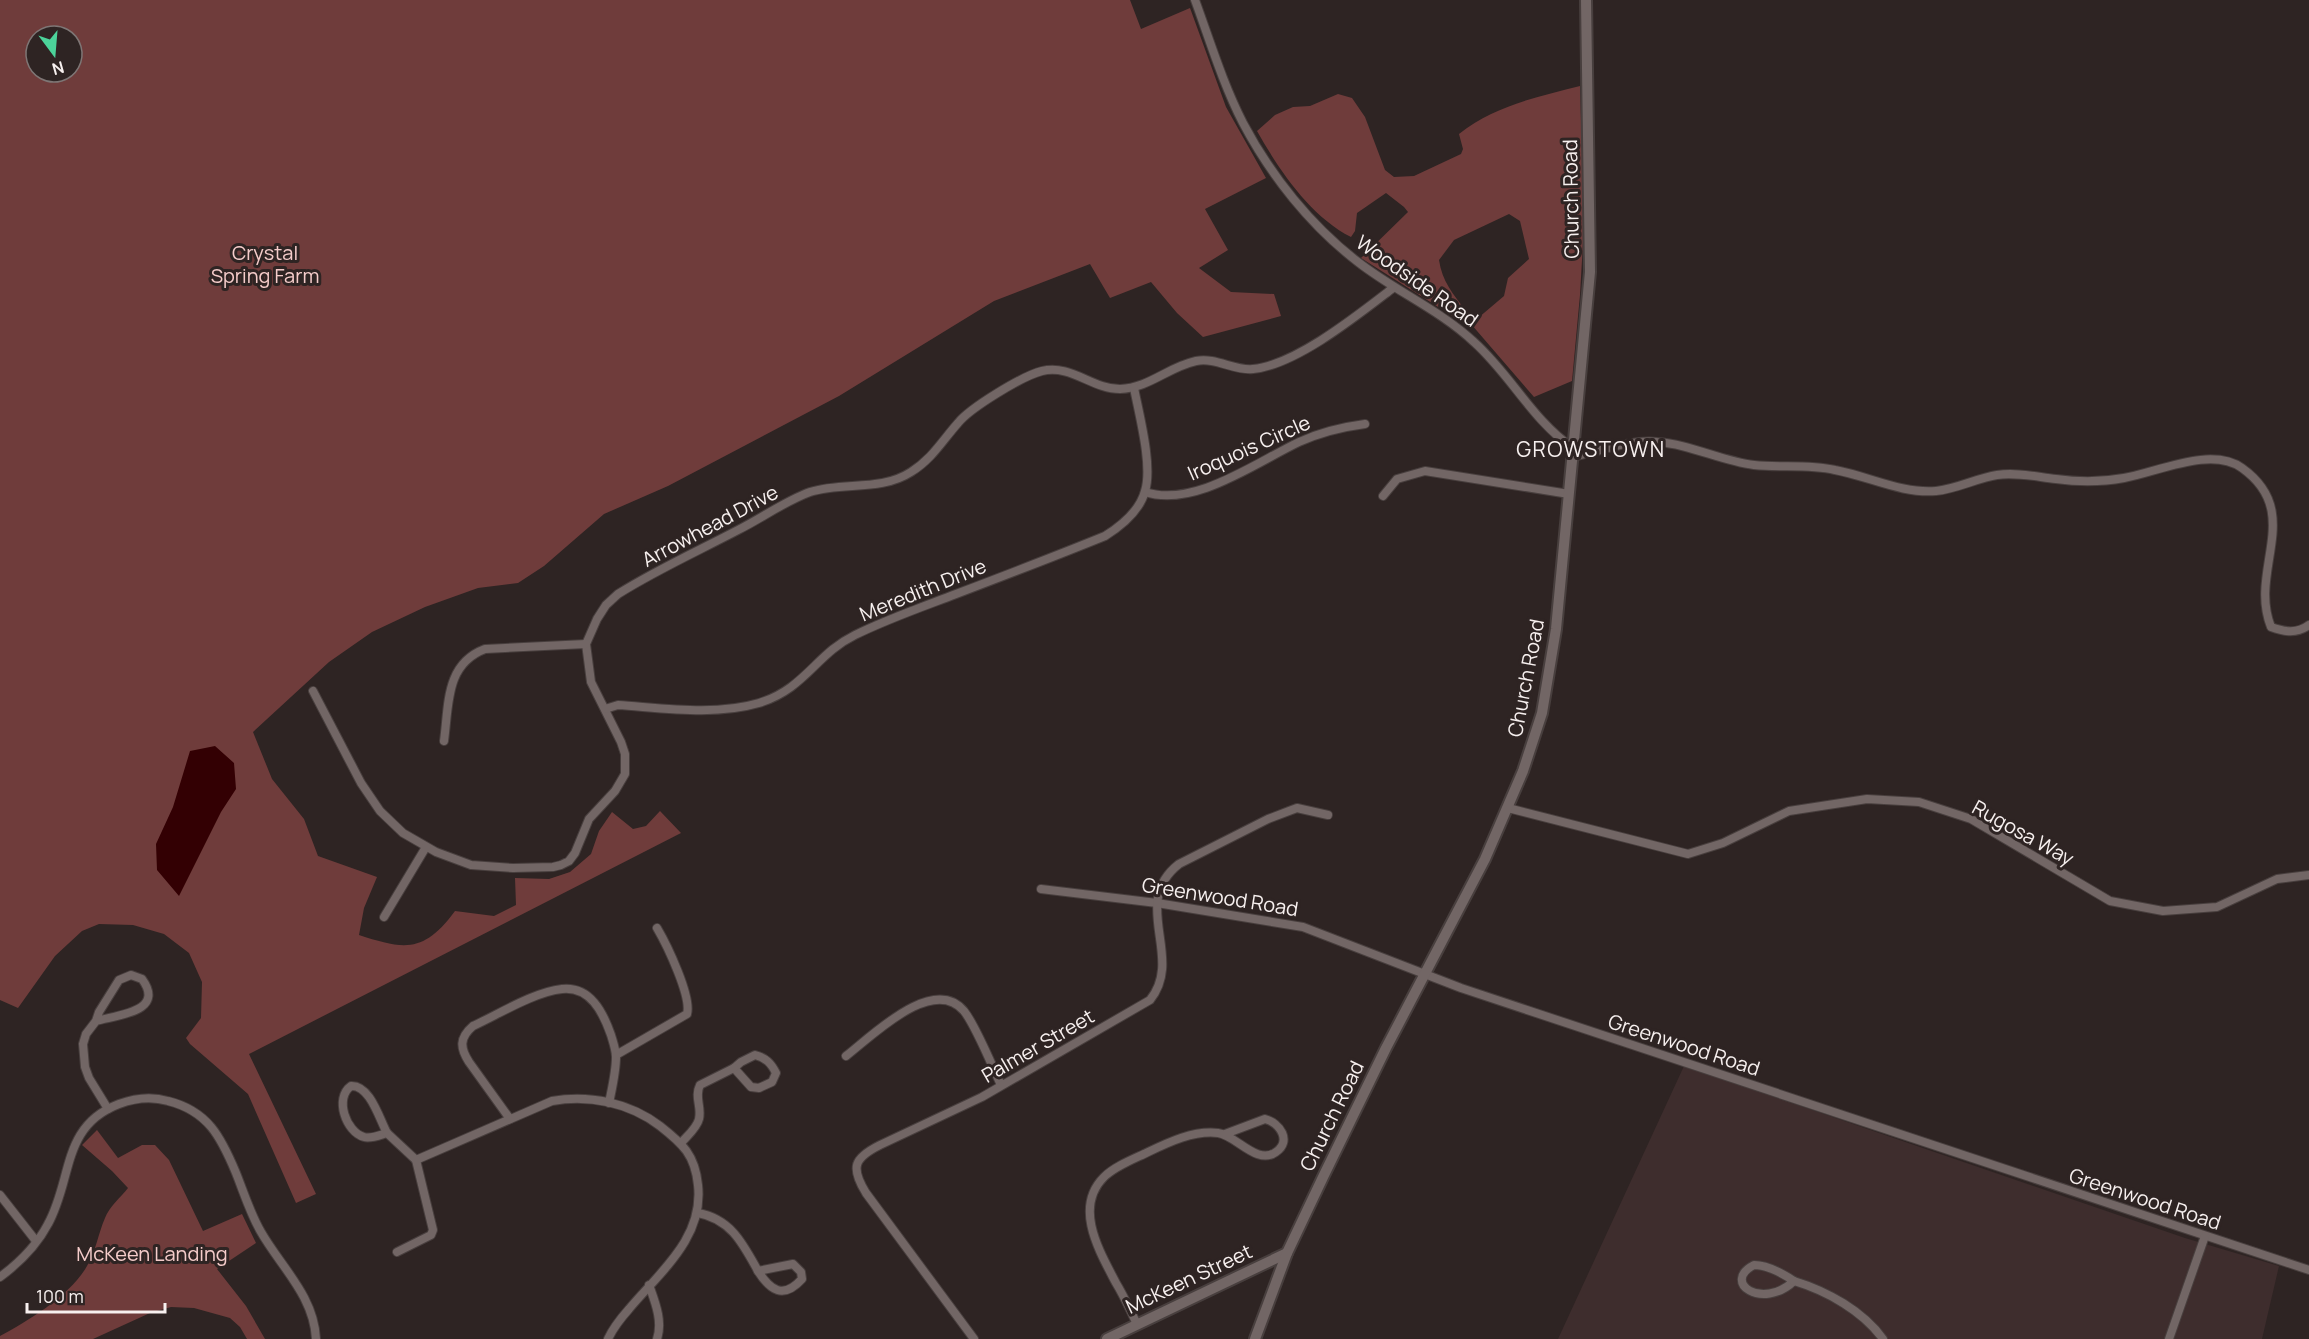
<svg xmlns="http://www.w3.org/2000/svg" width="2309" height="1339" font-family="Manrope,sans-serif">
<rect width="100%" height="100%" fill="#2e2423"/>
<polygon fill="#3e2d2d" points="1684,1066 2185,1238 2279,1266 2262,1339 1558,1339"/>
<g fill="#6f3c3b" fill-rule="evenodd">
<path d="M 0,0 L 1130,0 L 1141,29 L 1190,8 L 1226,107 L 1266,178 L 1205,209 L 1228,250 L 1199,268 L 1231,292 L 1274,294 L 1281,316 L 1203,337 L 1177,313 L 1151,282 L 1110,298 L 1090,264 L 994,301 L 839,396 L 668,486 L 604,514 L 544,566 L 518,583 L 478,588 L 425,607 L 372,632 L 329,662 L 253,732 L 272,779 L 304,819 L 318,856 L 377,877 L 364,908 L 359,935 C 405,950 424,953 455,911 L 494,916 L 516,905 L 515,878 L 549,879 L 570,872 L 591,854 L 599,831 L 612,812 L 633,829 L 646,826 L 660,811 L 681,833 L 249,1054 L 316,1194 L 296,1203 L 248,1094 L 190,1044 L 186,1038 L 201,1018 L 202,982 L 189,953 L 164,934 L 133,925 L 99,924 L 82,931 L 55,956 L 18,1008 L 0,1000 ZM 36,36 L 72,36 L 72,72 L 36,72 Z"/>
<path d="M 1580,86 L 1584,225 L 1580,295 L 1572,381 L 1534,397 L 1471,324 L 1504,296 L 1508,278 L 1529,259 L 1520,221 L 1509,214 L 1454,240 L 1439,260 C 1442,281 1453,294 1466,311 L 1461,320 L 1454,317 L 1361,258 L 1408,212 L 1404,207 L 1386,193 L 1357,213 L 1355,231 L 1351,237 C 1310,216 1279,170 1257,131 L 1275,115 L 1293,107 L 1310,106 L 1338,94 L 1352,98 L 1365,117 L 1385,170 L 1394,177 L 1414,176 L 1461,154 L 1463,149 L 1459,134 C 1494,106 1537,97 1580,86 Z"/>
<path d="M 97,1130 L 118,1158 L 142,1145 L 155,1145 L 169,1160 L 203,1231 L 242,1214 L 256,1243 L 217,1269 L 246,1306 L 265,1339 L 247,1339 L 240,1327 L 230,1318 L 194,1308 L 171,1307 L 150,1313 L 93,1339 L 0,1339 L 0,1336 C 28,1321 71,1295 87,1266 C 96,1251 98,1234 105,1218 C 109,1207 121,1197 128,1188 L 112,1171 L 82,1145 Z"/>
</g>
<polygon fill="#330003" points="215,746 234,763 236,789 221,812 179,896 157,870 156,844 173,807 190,751"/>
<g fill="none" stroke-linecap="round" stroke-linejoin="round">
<g stroke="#483f3e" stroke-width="10">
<g id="street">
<path d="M 1195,0 C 1210,41 1223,84 1243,123 C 1271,176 1311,226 1358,262 C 1395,291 1440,310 1474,342 C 1511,375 1532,420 1573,448"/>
<path d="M 1572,457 C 1598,452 1631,439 1657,442 C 1690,444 1721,461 1754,465 C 1781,468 1808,464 1835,470 C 1868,476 1902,494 1936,491 C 1957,489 1977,478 1997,475 C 2017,472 2037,477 2056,479 C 2078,482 2102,482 2124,478 C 2158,472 2211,446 2242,468 C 2305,513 2248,570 2271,627 C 2285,632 2297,634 2309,625"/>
<path d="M 1145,492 C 1194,508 1255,463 1299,442 C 1321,432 1342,427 1365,424"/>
<polyline points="1383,496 1397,479 1425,471 1569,494"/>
<path d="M 313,691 L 361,783 L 380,811 L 403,833 L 436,852 L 471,865 L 513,868 L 553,867 L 561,865 L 569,861 L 575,853 L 589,819 L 615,791 L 625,774 L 625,754 L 621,742 L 591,682 L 586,644 L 597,619 L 606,605 L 618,594 C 656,570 698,551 738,530 C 762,518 785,501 810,492 C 843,481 880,492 911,472 C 932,459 942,441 958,423 C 970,408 1022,376 1042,371 C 1071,364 1092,389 1120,389 C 1149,388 1168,367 1196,361 C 1216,357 1234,371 1253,369 C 1296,365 1359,314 1393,288"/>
<path d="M 605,709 L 618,705 C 663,708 715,716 759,703 C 805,689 816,654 855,635 C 887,619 922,607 956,594 C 1006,575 1056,556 1105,536 C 1121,526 1140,510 1145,491 C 1153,466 1139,414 1134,388"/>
<path d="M 444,741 C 449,705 445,664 485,649 L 586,644"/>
<polyline points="1508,808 1688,854 1723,843 1789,811 1867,799 1919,802 1971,819 2110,901 2163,911 2217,907 2277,879 2309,875"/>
<polyline points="1041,889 1157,903 1303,927 1461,988 2309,1270"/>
<polyline points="384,917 426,847"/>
<path d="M 96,1021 C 117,1015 166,1012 142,979 L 131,975 L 119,980 L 99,1012 L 96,1021 L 86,1034 L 83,1044 L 85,1067 L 89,1078 L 108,1109"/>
<path d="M 616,1055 L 687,1014 C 692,997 667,945 657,928"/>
<path d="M 755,1055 C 766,1058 771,1063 776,1073 L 772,1082 L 759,1088 L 751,1087 L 734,1068 L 741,1062 Z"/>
<path d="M 846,1056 C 871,1037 933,974 964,1011 C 976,1026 992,1066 1001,1085"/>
<path d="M 351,1086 C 370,1085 379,1118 387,1133 C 380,1135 371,1139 364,1137 C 346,1132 334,1098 351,1086 Z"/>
<path d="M 510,1119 L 469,1062 C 460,1048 459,1038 473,1026 C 499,1014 534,992 562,989 C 590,986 603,1012 611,1035 C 613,1042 616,1050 616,1057 C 616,1072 612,1088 609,1103"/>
<path d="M 387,1133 L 416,1160 L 552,1101 C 589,1094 630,1103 660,1126 C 683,1144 695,1155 698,1185 C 704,1238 660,1272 629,1309 C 621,1318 613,1328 608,1339"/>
<path d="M 681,1143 C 687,1136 697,1128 699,1119 C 702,1107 694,1097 700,1085 L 734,1068"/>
<polyline points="0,1195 36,1241"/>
<path d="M 698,1213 C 731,1219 743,1244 758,1271"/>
<polyline points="397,1252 431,1235 433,1230 416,1160"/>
<path d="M 793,1264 L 801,1272 L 802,1279 C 783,1300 770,1290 758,1271 Z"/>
<path d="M 1754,1265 C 1768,1265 1782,1273 1794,1281 C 1762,1311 1721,1282 1754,1265 Z"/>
<path d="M 0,1277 C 19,1263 37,1245 48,1224 C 73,1179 61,1126 119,1104 C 135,1098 151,1096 168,1101 C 208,1111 221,1137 236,1173 C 244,1193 250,1213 261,1232 C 281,1267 314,1296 316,1339"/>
<path d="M 1794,1281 C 1827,1291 1863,1311 1883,1339"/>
<path d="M 649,1285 C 655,1302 663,1321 657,1339"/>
<path d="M 1137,1324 C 1130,1310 1124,1296 1116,1283 C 1100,1252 1073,1208 1104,1177 C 1114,1167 1131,1160 1144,1154 C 1167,1143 1193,1130 1218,1133 C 1236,1135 1257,1166 1276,1152 C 1292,1141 1280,1123 1265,1119 L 1225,1134"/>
<path d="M 974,1339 L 866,1193 C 850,1167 854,1158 880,1145 L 982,1097 L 1150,1000 C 1185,957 1129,903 1179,864 L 1268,819 L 1289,811 L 1297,808 L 1328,815"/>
<polyline points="2169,1339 2205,1236"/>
</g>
</g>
<g stroke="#483f3e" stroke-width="14">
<g id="secondary">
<polyline points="1107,1339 1287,1253"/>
<polyline points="1255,1339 1287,1253 1324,1175 1386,1048 1485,859 1523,771 1542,713 1556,629 1590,272 1586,0"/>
</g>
</g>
<use href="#street" stroke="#726665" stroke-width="8"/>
<use href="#secondary" stroke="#726665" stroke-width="10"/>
</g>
<g text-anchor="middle" stroke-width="6" stroke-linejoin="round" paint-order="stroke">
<g font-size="20" fill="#f7f0ef" stroke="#2e2423">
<text transform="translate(1571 199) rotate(-91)" y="7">Church Road</text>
<text transform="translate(1417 281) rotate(35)" y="7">Woodside Road</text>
<text transform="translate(1249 448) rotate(-24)" y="7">Iroquois Circle</text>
<text transform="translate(710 526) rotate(-28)" y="7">Arrowhead Drive</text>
<text transform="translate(923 590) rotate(-22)" y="7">Meredith Drive</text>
<text transform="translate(1526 678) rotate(-79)" y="7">Church Road</text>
<text transform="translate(2023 833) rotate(29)" y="7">Rugosa Way</text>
<text transform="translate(1220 897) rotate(9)" y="7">Greenwood Road</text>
<text transform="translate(1684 1045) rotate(18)" y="7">Greenwood Road</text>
<text transform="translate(1038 1046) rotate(-30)" y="7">Palmer Street</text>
<text transform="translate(1332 1116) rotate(-64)" y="7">Church Road</text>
<text transform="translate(2145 1199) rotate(18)" y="7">Greenwood Road</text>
<text transform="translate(1189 1279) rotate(-25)" y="7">McKeen Street</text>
</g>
<g font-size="20" fill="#f5ccca" stroke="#2e2423">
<text x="265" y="260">Crystal<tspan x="265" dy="23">Spring Farm</tspan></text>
<text x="152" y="1261">McKeen Landing</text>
</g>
<g font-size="21" letter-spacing="1.5" fill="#f7f0ef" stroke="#2e2423">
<text x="1591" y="457">GROWSTOWN</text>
</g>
</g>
<g transform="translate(54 54) rotate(164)"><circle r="28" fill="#2e2423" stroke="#7e7675" stroke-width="1.5"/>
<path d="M0-4.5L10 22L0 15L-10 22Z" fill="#4cd39a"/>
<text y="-9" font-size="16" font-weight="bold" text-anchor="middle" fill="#f7f0ef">N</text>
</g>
<path d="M27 1303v9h138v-9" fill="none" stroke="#f7f0ef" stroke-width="3"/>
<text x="36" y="1303" font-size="18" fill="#f7f0ef" stroke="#2e2423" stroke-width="4.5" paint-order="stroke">100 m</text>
</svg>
